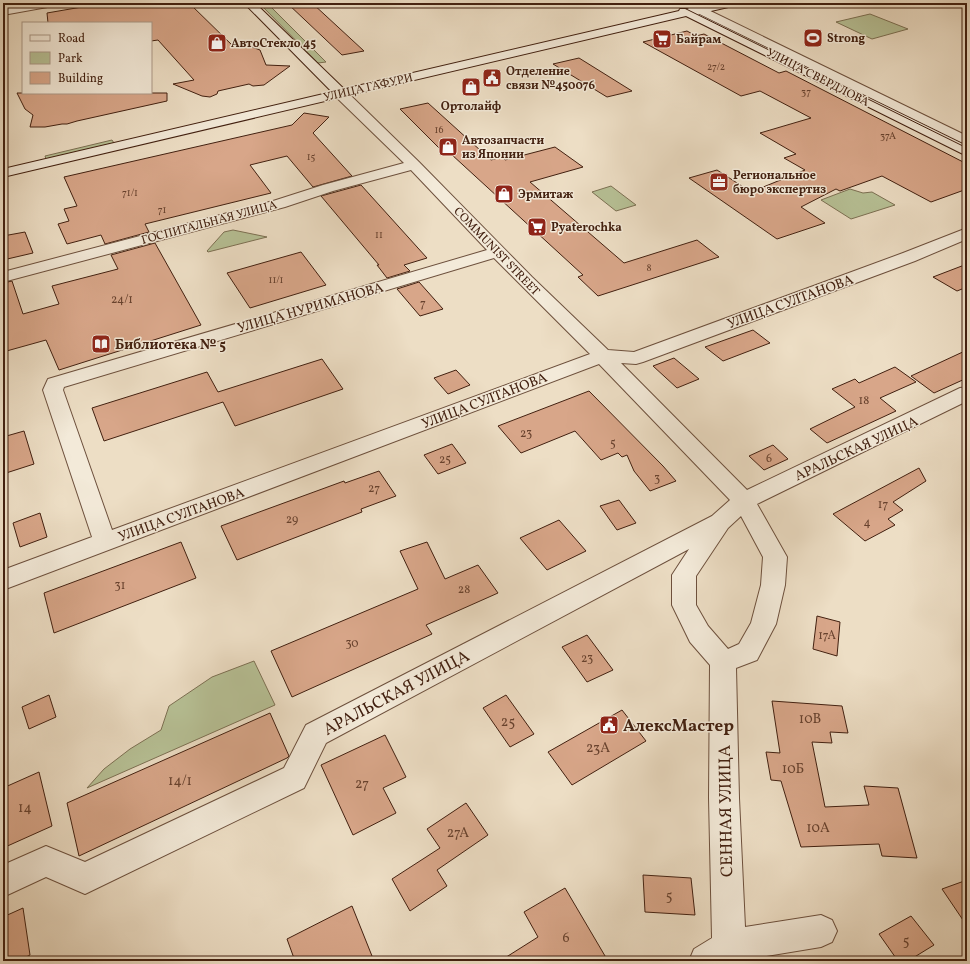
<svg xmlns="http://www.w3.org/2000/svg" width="970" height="964" font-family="Vollkorn,serif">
<rect width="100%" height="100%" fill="#eddec5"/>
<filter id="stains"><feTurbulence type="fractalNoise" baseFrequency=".005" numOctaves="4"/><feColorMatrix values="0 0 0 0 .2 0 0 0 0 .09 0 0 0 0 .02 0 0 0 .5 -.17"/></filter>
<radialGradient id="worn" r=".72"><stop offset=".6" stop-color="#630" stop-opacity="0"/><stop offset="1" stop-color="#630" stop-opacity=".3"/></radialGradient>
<g fill="#b7c196" stroke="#7c7053">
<polygon points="259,3 267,3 326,62 318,63"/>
<polygon points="870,14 908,29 872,39 836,22"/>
<polygon points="112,140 114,143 46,159 45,156"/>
<polygon points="611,186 636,205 616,211 592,192"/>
<polygon points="850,189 863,193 872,192 895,205 851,219 821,200"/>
<polygon points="233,230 267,237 208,252 207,251 224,232"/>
<polygon points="254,661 275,705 87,788 104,769 130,749 161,730 169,706 212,677"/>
</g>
<g fill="#d8a689" stroke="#422010">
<polygon points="105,3 189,3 233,46 249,43 252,47 260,50 266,65 290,66 264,85 253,86 249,84 218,91 217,94 210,97 202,96 173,84 194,80 158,40 151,41 151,23 48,23 47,13"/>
<polygon points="287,3 312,3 364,51 342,55"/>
<polygon points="687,31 696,36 704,34 779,73 786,71 967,164 967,189 931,202 882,176 840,191 836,189 801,207 825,223 777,239 689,178 717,170 751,192 805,170 784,158 796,154 760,133 811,118 760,91 741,96 643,42"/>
<polygon points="579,58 632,91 607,97 553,64"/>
<polygon points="17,93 167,93 167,101 77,121 67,124 62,124 45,127 30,127 33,115 25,109"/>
<polygon points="428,103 491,160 502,157 505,160 555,147 583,167 530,182 624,263 697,240 719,257 598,296 578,277 583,275 451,154 446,155 400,109"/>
<polygon points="304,113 329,117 313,133 352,176 313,187 287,156 250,165 271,193 145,224 149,232 105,244 101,235 67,244 58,224 69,221 64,209 77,206 64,177 292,125"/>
<polygon points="361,185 427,258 404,265 410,271 387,278 377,265 379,265 321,196"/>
<polygon points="25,232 33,253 3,260 3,236"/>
<polygon points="155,243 201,325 59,370 46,340 3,352 3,283 12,281 23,314 59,304 52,286 118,269 111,255"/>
<polygon points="301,252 326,285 250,308 227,273"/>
<polygon points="967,264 967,287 957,291 933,277"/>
<polygon points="419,282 443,309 420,316 397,289"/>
<polygon points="753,330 770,343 723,361 705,347"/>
<polygon points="967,350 967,378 934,393 911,376"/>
<polygon points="674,358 699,379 677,388 653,366"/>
<polygon points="322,359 343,389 235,426 223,402 104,441 92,408 207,372 218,392"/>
<polygon points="895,367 916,382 880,398 896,411 827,443 810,429 855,407 832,389 855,379 859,383"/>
<polygon points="456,370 470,385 448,394 434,378"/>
<polygon points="589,391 663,466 676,481 650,491 634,471 627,455 622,457 618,453 601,460 575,431 521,453 498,426"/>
<polygon points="24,431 34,464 3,474 3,437"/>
<polygon points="452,444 466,463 438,474 424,455"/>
<polygon points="773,445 788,459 764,470 749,456"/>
<polygon points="919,468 926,481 893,502 903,510 888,519 895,525 865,541 833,514"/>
<polygon points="379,471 396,496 361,509 362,512 237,560 221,526 344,481 345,483"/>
<polygon points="619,500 636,523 617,530 600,506"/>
<polygon points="40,513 47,537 20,547 13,523"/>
<polygon points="559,520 586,551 547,570 520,538"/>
<polygon points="181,542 196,578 54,633 44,593"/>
<polygon points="427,542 445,579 478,565 498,593 426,625 432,634 292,697 271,651 418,589 400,551"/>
<polygon points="817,616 840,622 837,656 813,649"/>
<polygon points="587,635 613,670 587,682 562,647"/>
<polygon points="49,695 56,717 29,729 22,707"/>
<polygon points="506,695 534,734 510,747 483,708"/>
<polygon points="772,701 842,706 848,733 830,732 832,743 812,742 825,807 869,805 864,786 898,788 917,858 882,856 879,844 801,847 781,781 771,780 766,752 780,753"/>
<polygon points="622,710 646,741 572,785 548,752"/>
<polygon points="270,713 289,756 287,758 79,856 67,803"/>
<polygon points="385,735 406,777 383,788 396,813 353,835 321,765"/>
<polygon points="39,772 52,826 3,848 3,788"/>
<polygon points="466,803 488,835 437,870 447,886 410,911 392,879 440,848 427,829"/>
<polygon points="643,875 691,878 695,915 645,912"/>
<polygon points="967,880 967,926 942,889"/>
<polygon points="565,888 608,961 500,961 538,937 524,912"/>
<polygon points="352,906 374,961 295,961 287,939"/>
<polygon points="23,908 30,955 18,961 3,961 3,917"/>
<polygon points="911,916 934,945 908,961 898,961 879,934"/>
</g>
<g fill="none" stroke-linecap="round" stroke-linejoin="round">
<g stroke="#6d503d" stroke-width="2">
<g id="street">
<polygon points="35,3 58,3 53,6 3,15 3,9"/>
<polygon points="680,3 694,3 967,136 967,145 681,5"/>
<path d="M 341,90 L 346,91 L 419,162 L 532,277 L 608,350 L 634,352 L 903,253 L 967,228 L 967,239 L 915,261 L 643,362 L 636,364 L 621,363 L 747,490 L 960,388 L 967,387 L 967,401 L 757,504 L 787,557 L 785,585 L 776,624 L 757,660 L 736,668 L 739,798 L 745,927 L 821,915 L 832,920 L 837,931 L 832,942 L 821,947 L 748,959 L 749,961 L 689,961 L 694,949 L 712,938 L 709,798 L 710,665 L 690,642 L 672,605 L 672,575 L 689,549 L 326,743 L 304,788 L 85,894 L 46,877 L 3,897 L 3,865 L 46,846 L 85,862 L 284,768 L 306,725 L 712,516 L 730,500 L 599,364 L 3,590 L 3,570 L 92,537 L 43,390 L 48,379 L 487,250 L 411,170 L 333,191 L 285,207 L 3,282 L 3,272 L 273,201 L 323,185 L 404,163 L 336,97 L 334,94 L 336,91 ZM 494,258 L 590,354 L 112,530 L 63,390 L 64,387 ZM 741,516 L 763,557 L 761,585 L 751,623 L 739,644 L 728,649 L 708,626 L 696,605 L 696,576 L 728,528 Z"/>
</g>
</g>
<g stroke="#422010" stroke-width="2">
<polygon id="secondary" points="244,3 255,3 344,89 679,11 680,9 689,9 718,3 738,3 737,5 698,14 967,146 967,156 686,16 3,177 3,169 332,92"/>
</g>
<use href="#street" fill="#f3ead9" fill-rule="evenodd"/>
<use href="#secondary" fill="#f3ead9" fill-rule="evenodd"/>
<polyline stroke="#422010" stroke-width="1" points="674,3 967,148"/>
</g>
<defs>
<g id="stadium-square" transform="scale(1)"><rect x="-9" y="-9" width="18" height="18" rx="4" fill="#8f2418" stroke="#f3ead9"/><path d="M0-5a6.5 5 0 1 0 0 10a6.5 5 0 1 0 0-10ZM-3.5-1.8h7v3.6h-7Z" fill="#fff"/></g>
<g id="supermarket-square" transform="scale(1)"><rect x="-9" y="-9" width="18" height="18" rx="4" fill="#8f2418" stroke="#f3ead9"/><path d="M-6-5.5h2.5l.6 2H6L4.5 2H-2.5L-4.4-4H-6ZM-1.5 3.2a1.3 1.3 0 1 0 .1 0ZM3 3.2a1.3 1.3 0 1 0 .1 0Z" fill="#fff"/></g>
<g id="shop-square" transform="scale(1)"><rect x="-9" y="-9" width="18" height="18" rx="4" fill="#8f2418" stroke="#f3ead9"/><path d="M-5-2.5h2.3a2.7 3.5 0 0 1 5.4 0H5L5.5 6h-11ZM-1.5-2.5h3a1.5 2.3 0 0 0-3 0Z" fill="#fff"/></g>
<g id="civic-square" transform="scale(1)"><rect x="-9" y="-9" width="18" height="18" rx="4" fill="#8f2418" stroke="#f3ead9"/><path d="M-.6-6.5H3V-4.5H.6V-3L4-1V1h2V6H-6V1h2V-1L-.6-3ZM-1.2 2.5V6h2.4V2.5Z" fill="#fff"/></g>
<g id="office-square" transform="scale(1)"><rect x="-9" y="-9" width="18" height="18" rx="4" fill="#8f2418" stroke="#f3ead9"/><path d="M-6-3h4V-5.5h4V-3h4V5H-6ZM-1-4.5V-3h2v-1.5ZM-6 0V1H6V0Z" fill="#fff"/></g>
<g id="library-square" transform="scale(1)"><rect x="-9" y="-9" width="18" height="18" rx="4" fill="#8f2418" stroke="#f3ead9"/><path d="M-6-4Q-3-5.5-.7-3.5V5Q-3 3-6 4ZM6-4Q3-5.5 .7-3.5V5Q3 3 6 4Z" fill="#fff"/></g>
</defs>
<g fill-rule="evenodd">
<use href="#stadium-square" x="813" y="38"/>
<use href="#supermarket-square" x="662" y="39"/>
<use href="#shop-square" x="217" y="43"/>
<use href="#civic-square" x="492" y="78"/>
<use href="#shop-square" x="471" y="87"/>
<use href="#shop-square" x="448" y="147"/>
<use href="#office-square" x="719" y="182"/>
<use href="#shop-square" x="504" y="194"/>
<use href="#supermarket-square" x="537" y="227"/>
<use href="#library-square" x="101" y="344"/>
<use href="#civic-square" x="609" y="725"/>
</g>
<g text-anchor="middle" stroke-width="3" stroke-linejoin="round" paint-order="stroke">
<g font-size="10" fill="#68422e">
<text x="716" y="70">27/2</text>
<text x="806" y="95">37</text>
<text x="439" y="133">16</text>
<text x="888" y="139">37А</text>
<text x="311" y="160">15</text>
<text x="130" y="196">71/1</text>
<text x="162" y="213">71</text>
<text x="379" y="238">11</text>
<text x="649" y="271">8</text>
<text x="276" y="283">11/1</text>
</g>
<g font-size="12" font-weight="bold" fill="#422010" stroke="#f3ead9" text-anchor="start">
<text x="827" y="42">Strong</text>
<text x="676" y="43">Байрам</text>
<text x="231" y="47">АвтоСтекло 45</text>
<text x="506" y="75">Отделение<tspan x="506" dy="14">связи №450076</tspan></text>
<text x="471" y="110" text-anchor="middle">Ортолайф</text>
<text x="462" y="144">Автозапчасти<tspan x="462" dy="14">из Японии</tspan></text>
<text x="733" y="179">Региональное<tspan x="733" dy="14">бюро экспертиз</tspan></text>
<text x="518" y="198">Эрмитаж</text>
<text x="551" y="231">Pyaterochka</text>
</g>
<g font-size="12" fill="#422010" stroke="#f3ead9">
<text transform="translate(818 77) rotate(27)" y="4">УЛИЦА СВЕРДЛОВА</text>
<text transform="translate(368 87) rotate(-13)" y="4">УЛИЦА ГАФУРИ</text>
<text transform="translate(209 222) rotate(-15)" y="4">ГОСПИТАЛЬНАЯ УЛИЦА</text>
<text transform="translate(497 251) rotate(46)" y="4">COMMUNIST STREET</text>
</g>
<g font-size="12" fill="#68422e">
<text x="122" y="303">24/1</text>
<text x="423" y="307">7</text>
<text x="864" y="404">18</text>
<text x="526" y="437">23</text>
<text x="613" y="447">5</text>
<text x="769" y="462">6</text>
<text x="445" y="463">25</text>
<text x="657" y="482">3</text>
<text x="374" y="492">27</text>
<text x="883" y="508">17</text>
<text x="292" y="523">29</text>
<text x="867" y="526">4</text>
<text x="120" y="589">31</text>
<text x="464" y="593">28</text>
<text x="827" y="639">17А</text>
<text x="352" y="647">30</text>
<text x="587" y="662">23</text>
</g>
<g font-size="14" fill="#422010" stroke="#f3ead9">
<text transform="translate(790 301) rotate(-20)" y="5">УЛИЦА СУЛТАНОВА</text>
<text transform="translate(310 307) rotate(-16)" y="5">УЛИЦА НУРИМАНОВА</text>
<text transform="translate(484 400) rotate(-21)" y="5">УЛИЦА СУЛТАНОВА</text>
<text transform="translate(856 448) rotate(-25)" y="5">АРАЛЬСКАЯ УЛИЦА</text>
<text transform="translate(181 514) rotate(-20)" y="5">УЛИЦА СУЛТАНОВА</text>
</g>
<g font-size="14" font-weight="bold" fill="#422010" stroke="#f3ead9" text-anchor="start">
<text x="115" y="349">Библиотека № 5</text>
</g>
<g font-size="14" fill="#68422e">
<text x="810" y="723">10В</text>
<text x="508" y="726">25</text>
<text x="598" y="752">23А</text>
<text x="793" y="773">10Б</text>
<text x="180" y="785">14/1</text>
<text x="362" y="788">27</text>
<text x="25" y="812">14</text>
<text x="818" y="832">10А</text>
<text x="458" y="837">27А</text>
<text x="669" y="900">5</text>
<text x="566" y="942">6</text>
<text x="906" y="945">5</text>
</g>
<g font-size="17" fill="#422010" stroke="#f3ead9">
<text transform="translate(396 692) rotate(-28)" y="6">АРАЛЬСКАЯ УЛИЦА</text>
<text transform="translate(725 811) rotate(-91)" y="6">СЕННАЯ УЛИЦА</text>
</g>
<g font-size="17" font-weight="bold" fill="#422010" stroke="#f3ead9" text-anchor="start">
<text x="623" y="731">АлексМастер</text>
</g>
</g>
<rect width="970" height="964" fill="none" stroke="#eddec5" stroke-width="16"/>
<rect x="4" y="4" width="962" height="956" fill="none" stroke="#422010" stroke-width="2"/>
<rect x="8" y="8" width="954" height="948" fill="none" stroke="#422010"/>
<rect x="22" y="22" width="130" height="72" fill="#f3ead9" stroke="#ac9989"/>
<rect x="30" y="35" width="20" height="6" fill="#f3ead9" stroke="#ac9989"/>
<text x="58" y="42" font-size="12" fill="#422010">Road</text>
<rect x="30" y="52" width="20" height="12" fill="#b7c196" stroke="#ac9989"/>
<text x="58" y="62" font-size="12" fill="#422010">Park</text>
<rect x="30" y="72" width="20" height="12" fill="#d8a689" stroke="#ac9989"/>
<text x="58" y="82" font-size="12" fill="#422010">Building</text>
<rect width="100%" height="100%" filter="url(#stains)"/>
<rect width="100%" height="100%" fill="url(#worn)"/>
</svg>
